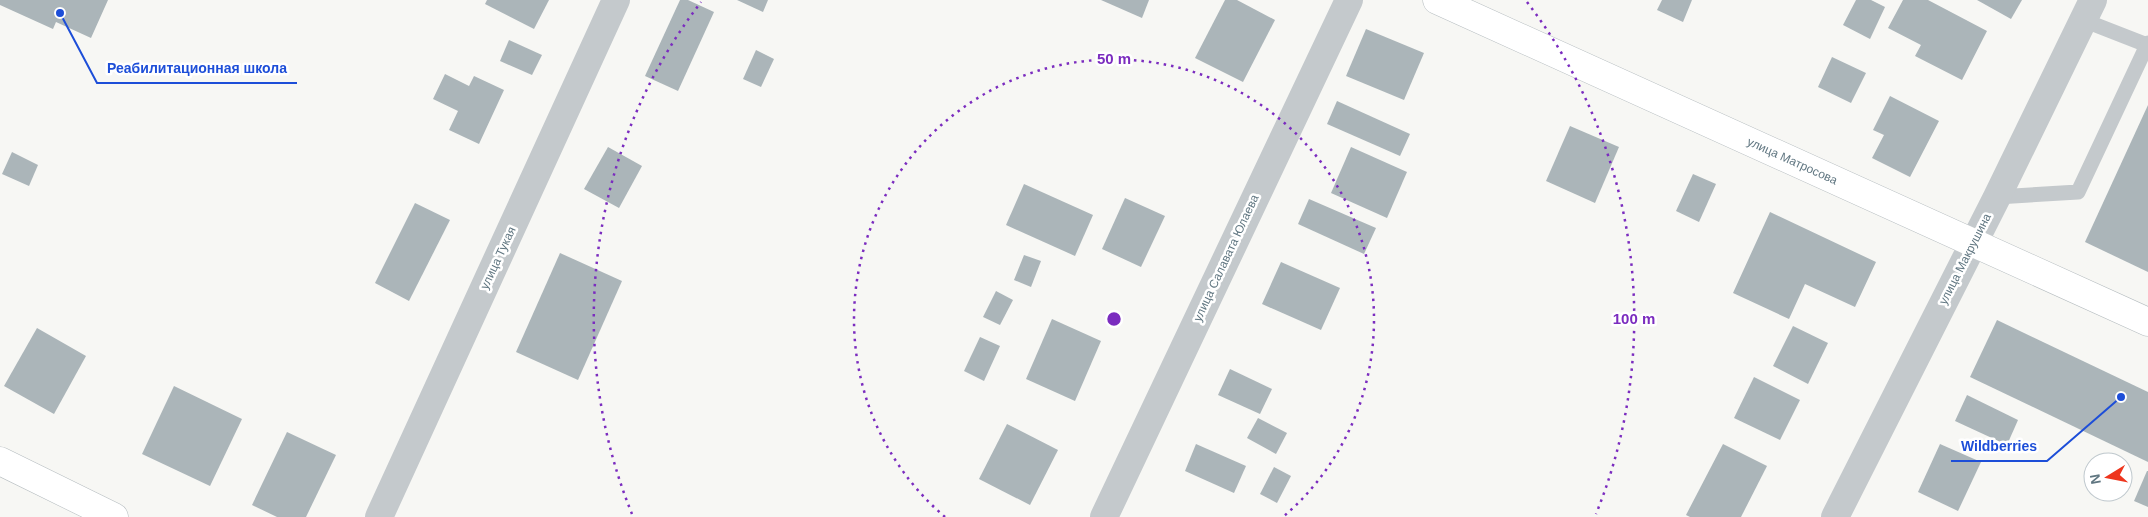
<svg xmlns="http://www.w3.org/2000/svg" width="2148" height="517" font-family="Arial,sans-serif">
<rect width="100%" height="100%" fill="#f7f7f4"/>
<g fill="#abb5b9">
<polygon points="0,0 108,0 91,38 56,22 53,29 0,5"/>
<polygon points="487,0 549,0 534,29 485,4"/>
<polygon points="680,0 688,0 714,12 678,91 645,76"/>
<polygon points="737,0 768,0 763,12"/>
<polygon points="1101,0 1149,0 1142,18"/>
<polygon points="1225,0 1237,0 1275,20 1243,82 1195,58"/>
<polygon points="1662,0 1692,0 1683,22 1657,10"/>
<polygon points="1856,0 1871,0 1885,7 1870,39 1843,25"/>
<polygon points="1903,0 1928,0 1987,31 1962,80 1915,56 1921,45 1888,28"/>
<polygon points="1977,0 2022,0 2011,19"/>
<polygon points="1366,29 1424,53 1404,100 1346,76"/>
<polygon points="509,40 542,55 532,75 500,61"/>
<polygon points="756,50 774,59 761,87 743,79"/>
<polygon points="1832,57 1866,73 1851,103 1818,87"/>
<polygon points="445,74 469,86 474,76 504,90 479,144 449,130 458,111 433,99"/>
<polygon points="1890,96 1939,121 1910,177 1872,158 1884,135 1873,130"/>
<polygon points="1337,101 1410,134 1400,156 1327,124"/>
<polygon points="2148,105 2148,272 2085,242"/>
<polygon points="1570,126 1619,147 1595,203 1546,181"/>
<polygon points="608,147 642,166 619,208 584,189"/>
<polygon points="1351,147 1407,172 1387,218 1331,193"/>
<polygon points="12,152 38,165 29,186 2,174"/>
<polygon points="1693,174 1716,184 1699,222 1676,211"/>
<polygon points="1024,184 1093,215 1075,256 1006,225"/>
<polygon points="1125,198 1165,216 1141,267 1102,249"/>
<polygon points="1309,199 1376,228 1364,254 1298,224"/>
<polygon points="415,203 450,220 409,301 375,283"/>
<polygon points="1770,212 1876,262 1855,307 1805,284 1789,319 1733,293"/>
<polygon points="560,253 622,281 578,380 516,352"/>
<polygon points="1024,255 1041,261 1031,287 1014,280"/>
<polygon points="1281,262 1340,288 1321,330 1262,304"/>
<polygon points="996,291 1013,300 1000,325 983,317"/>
<polygon points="1052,319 1101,341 1075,401 1026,379"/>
<polygon points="1997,320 2148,392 2148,462 1970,377"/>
<polygon points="1793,326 1828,343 1808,384 1773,366"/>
<polygon points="37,328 86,356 54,414 4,386"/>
<polygon points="980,337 1000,346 984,381 964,371"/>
<polygon points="1230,369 1272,389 1260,414 1218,395"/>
<polygon points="1754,377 1800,400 1780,440 1734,418"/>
<polygon points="174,386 242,419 210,486 142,454"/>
<polygon points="1967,395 2018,420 2007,445 1955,421"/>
<polygon points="1258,418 1287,433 1276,454 1247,438"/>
<polygon points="1007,424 1058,450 1030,505 979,479"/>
<polygon points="287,432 336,455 306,517 277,517 252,505"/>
<polygon points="1196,444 1246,466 1234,493 1185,471"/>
<polygon points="1723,444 1767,466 1741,517 1690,517 1686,515"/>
<polygon points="1940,444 1981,462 1958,511 1918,492"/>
<polygon points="1274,467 1291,476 1277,503 1260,494"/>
<polygon points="2147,471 2148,471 2148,507 2134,501"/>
</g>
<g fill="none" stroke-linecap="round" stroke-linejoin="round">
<g stroke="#b6bdc0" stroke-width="29">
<g id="secondary">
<path id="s1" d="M 1437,0 L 2148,322"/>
<polyline points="0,461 114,517"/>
</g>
</g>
<g stroke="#c4c9cc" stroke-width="15">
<polyline points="2083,20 2147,45"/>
<polyline points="1997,197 2078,192 2148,43"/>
</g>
<g stroke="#c4c9cc" stroke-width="28">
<polyline points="379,517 616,0"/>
<polyline points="1104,517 1349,0"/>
<polyline points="1835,517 1997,197 2093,0"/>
</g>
<use href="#secondary" stroke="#fff" stroke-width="28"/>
</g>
<g fill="none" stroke="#7b2cbf" stroke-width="2.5" stroke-dasharray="2.5 5">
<path d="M945 517A260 260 0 1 1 1283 517"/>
<path d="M632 514A520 520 0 0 1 701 2M1527 2A520 520 0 0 1 1596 514"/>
</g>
<g text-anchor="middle" stroke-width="5" stroke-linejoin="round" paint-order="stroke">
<g font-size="12" fill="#607681" stroke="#fff">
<text dy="4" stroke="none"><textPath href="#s1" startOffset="390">улица Матросова</textPath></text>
<text transform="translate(498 258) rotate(-65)" y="4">улица Тукая</text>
<text transform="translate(1226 258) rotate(-65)" y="4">улица Салавата Юлаева</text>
<text transform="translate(1965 259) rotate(-63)" y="4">улица Макрушина</text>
</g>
</g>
<circle cx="1114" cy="319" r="8" fill="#7b2cbf" stroke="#fff" stroke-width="2.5"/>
<g font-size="15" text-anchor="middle" font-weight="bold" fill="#7b2cbf" stroke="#fff" stroke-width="5" stroke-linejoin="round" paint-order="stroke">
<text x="1114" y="64">50 m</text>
<text x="1634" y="324">100 m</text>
</g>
<path fill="none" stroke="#1d4ed8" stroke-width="2" d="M60 13L97 83H297M2121 397L2047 461H1951"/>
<g fill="#1d4ed8" stroke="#fff" stroke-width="2">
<circle cx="60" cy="13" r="5"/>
<circle cx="2121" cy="397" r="5"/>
</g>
<g font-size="14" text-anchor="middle" font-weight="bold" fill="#1d4ed8" stroke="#fff" stroke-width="5" stroke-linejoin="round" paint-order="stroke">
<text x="197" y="73">Реабилитационная школа</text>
<text x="1999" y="451">Wildberries</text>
</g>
<g transform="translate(2108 477) rotate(260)"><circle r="24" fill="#ffffff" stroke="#bfc8cd"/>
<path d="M0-4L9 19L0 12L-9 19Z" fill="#ee351d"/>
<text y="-8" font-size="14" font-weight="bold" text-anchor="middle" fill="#607681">N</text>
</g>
</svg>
